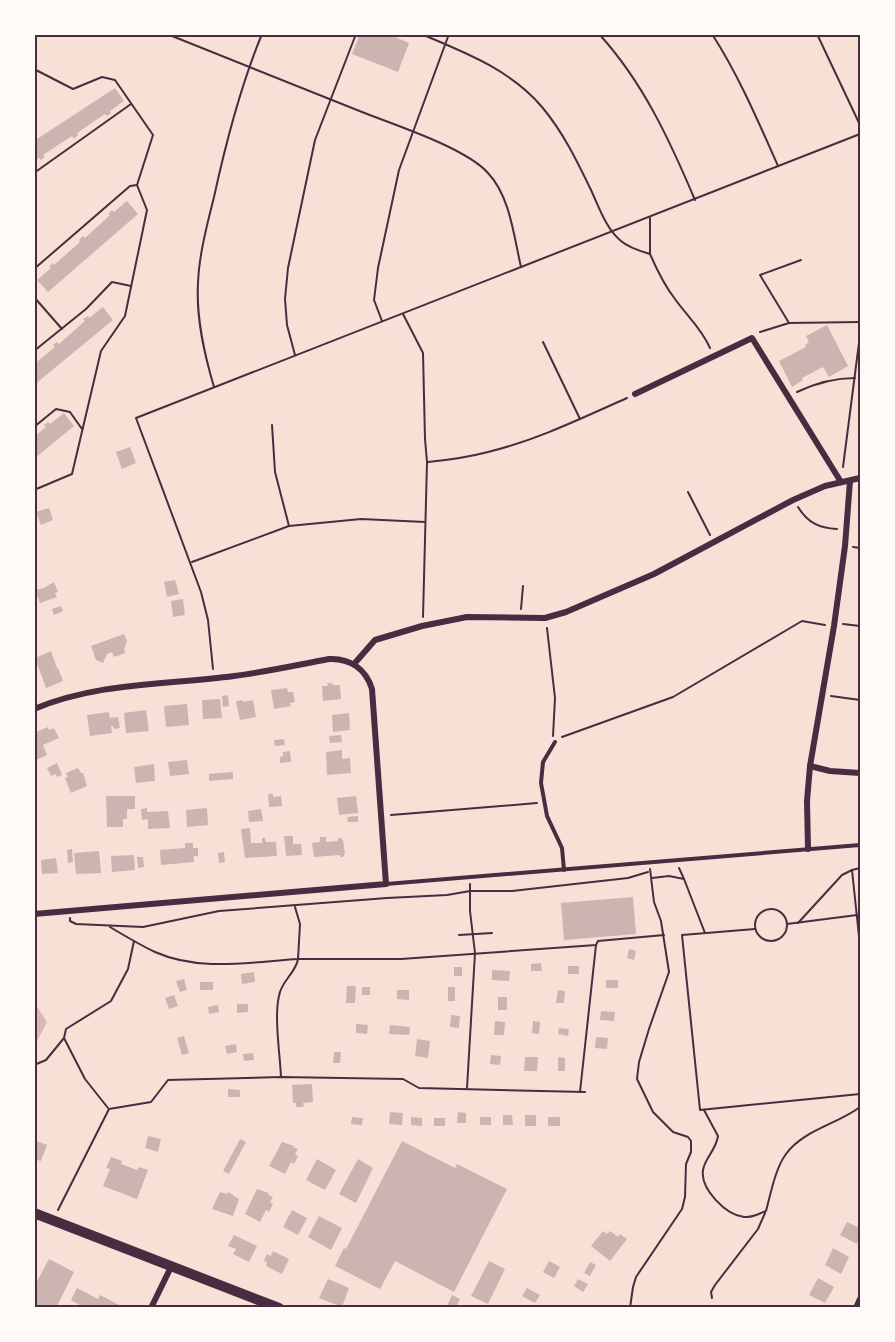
<svg xmlns="http://www.w3.org/2000/svg" width="895" height="1342" font-family="'DM Sans',sans-serif">
<rect width="100%" height="100%" fill="#f7e1d7"/>
<polygon fill="#dcb8b0" points="35,1003 47,1022 35,1045 34,1045"/>
<g fill="#ccb4b1">
<polygon points="360,34 388,34 409,43 398,72 352,54"/>
<polygon points="115,88 124,101 110,111 111,113 107,116 105,114 77,133 78,135 74,139 72,136 43,155 45,157 41,160 39,158 34,161 34,141"/>
<polygon points="127,201 138,214 48,292 37,280 51,268 49,266 51,265 53,263 54,265 80,242 79,240 83,236 85,238 110,215 108,214 112,210 114,212"/>
<polygon points="103,307 113,320 34,385 34,364 55,347 53,345 57,342 59,344 85,321 83,319 88,316 89,318"/>
<polygon points="827,325 848,366 829,377 823,367 802,378 803,380 792,387 779,361 806,347 805,345 809,342 806,336"/>
<polygon points="64,413 74,426 34,459 34,437 46,427 44,425 48,422 50,424"/>
<polygon points="130,447 136,463 122,469 116,452"/>
<polygon points="49,508 53,520 41,525 36,512"/>
<polygon points="175,580 179,594 167,597 164,582"/>
<polygon points="54,582 58,592 55,593 57,597 40,603 35,590 44,588"/>
<polygon points="183,599 185,615 173,617 171,601"/>
<polygon points="61,606 63,611 54,615 52,609"/>
<polygon points="124,634 127,641 124,649 125,653 114,657 112,652 107,654 103,663 96,660 91,646"/>
<polygon points="51,651 57,668 52,671 58,668 63,681 46,688 35,658"/>
<polygon points="327,683 332,683 333,685 340,685 341,699 323,701 322,686 328,686"/>
<polygon points="287,688 288,692 293,692 295,702 290,703 291,706 274,709 271,690"/>
<polygon points="228,695 229,706 223,707 222,696"/>
<polygon points="220,699 222,718 203,719 202,700"/>
<polygon points="243,700 243,702 253,700 256,717 240,720 236,703 237,701"/>
<polygon points="187,704 189,725 166,727 164,706"/>
<polygon points="146,710 149,731 126,733 124,713"/>
<polygon points="109,712 110,718 118,717 120,728 114,729 113,726 111,726 112,733 90,736 87,715"/>
<polygon points="349,713 350,730 333,732 332,715"/>
<polygon points="48,727 49,730 54,728 59,738 43,745 47,755 34,761 34,733"/>
<polygon points="341,735 342,742 330,743 329,736"/>
<polygon points="284,739 285,745 275,746 274,740"/>
<polygon points="342,750 342,759 350,758 351,773 327,775 326,752"/>
<polygon points="290,751 291,762 280,763 280,757 283,756 283,752"/>
<polygon points="187,760 189,774 170,776 168,762"/>
<polygon points="57,763 62,775 57,777 56,774 51,776 47,768"/>
<polygon points="154,764 155,781 136,783 134,767"/>
<polygon points="78,768 81,773 83,773 87,786 71,793 65,778 68,777 66,773"/>
<polygon points="233,772 233,779 209,781 209,774"/>
<polygon points="268,794 273,794 273,797 281,796 282,806 269,807"/>
<polygon points="106,796 135,796 135,809 127,809 127,819 123,819 123,827 107,827"/>
<polygon points="356,796 358,813 339,815 337,798"/>
<polygon points="147,808 147,812 168,811 170,828 148,829 148,819 142,820 141,809"/>
<polygon points="207,808 208,825 187,827 186,810"/>
<polygon points="261,809 263,821 249,822 248,811"/>
<polygon points="358,816 358,822 348,822 347,817"/>
<polygon points="250,828 251,843 262,843 262,838 265,838 266,842 276,842 277,856 245,858 241,829"/>
<polygon points="284,836 293,836 293,844 301,844 302,855 286,856"/>
<polygon points="320,837 326,837 326,842 338,841 338,838 341,838 343,840 345,854 343,857 340,857 340,855 314,857 312,843 320,842"/>
<polygon points="185,843 193,843 193,848 198,848 198,856 194,856 194,862 161,865 160,850 185,848"/>
<polygon points="72,849 73,862 68,863 67,850"/>
<polygon points="99,851 101,873 76,874 74,853"/>
<polygon points="224,852 225,862 219,863 218,853"/>
<polygon points="134,855 135,870 112,872 111,856"/>
<polygon points="137,857 143,857 144,867 138,868"/>
<polygon points="56,858 58,873 42,874 41,860"/>
<polygon points="633,897 636,934 564,940 561,903"/>
<polygon points="629,949 636,951 634,960 627,958"/>
<polygon points="541,963 542,971 531,971 531,964"/>
<rect x="568" y="966" width="11" height="8"/>
<rect x="454" y="967" width="8" height="9"/>
<polygon points="492,970 510,971 509,981 492,980"/>
<polygon points="254,972 255,982 242,984 241,974"/>
<polygon points="184,979 187,990 180,992 176,981"/>
<rect x="606" y="980" width="12" height="8"/>
<rect x="200" y="982" width="13" height="8"/>
<polygon points="347,986 356,986 355,1003 346,1003"/>
<rect x="362" y="987" width="8" height="8"/>
<rect x="448" y="987" width="7" height="14"/>
<polygon points="397,990 409,990 409,1000 397,999"/>
<polygon points="558,990 565,991 564,1003 556,1003"/>
<polygon points="174,995 178,1006 169,1009 165,998"/>
<rect x="498" y="997" width="9" height="13"/>
<polygon points="237,1004 248,1004 248,1012 237,1013"/>
<polygon points="218,1005 219,1012 209,1014 208,1007"/>
<polygon points="601,1011 615,1012 614,1021 600,1020"/>
<polygon points="451,1015 460,1016 459,1028 450,1027"/>
<polygon points="495,1021 505,1022 504,1035 494,1035"/>
<polygon points="533,1021 540,1022 539,1034 532,1033"/>
<polygon points="356,1024 368,1025 367,1034 356,1033"/>
<polygon points="390,1025 410,1027 409,1035 389,1034"/>
<polygon points="559,1028 569,1029 568,1036 558,1034"/>
<polygon points="184,1036 189,1053 182,1055 177,1038"/>
<polygon points="596,1037 608,1038 607,1049 595,1048"/>
<polygon points="417,1039 430,1041 428,1058 415,1056"/>
<polygon points="236,1044 237,1052 227,1054 225,1046"/>
<polygon points="334,1052 341,1052 340,1063 333,1063"/>
<polygon points="253,1053 254,1060 244,1061 243,1054"/>
<polygon points="491,1055 501,1056 500,1065 490,1064"/>
<polygon points="525,1057 538,1057 537,1071 524,1071"/>
<polygon points="558,1057 565,1058 565,1071 558,1071"/>
<polygon points="312,1084 313,1102 303,1103 304,1107 296,1107 296,1103 293,1103 292,1085"/>
<polygon points="228,1089 240,1090 240,1097 228,1097"/>
<polygon points="390,1112 403,1113 402,1125 389,1124"/>
<polygon points="458,1112 466,1113 466,1123 457,1123"/>
<polygon points="503,1115 512,1115 513,1125 503,1125"/>
<rect x="525" y="1115" width="11" height="11"/>
<polygon points="352,1117 363,1118 362,1125 351,1124"/>
<polygon points="411,1117 422,1118 422,1126 411,1125"/>
<rect x="480" y="1117" width="11" height="8"/>
<rect x="548" y="1117" width="12" height="9"/>
<rect x="434" y="1118" width="11" height="8"/>
<polygon points="148,1136 161,1139 158,1152 145,1148"/>
<polygon points="240,1139 246,1142 229,1174 223,1171"/>
<polygon points="34,1140 47,1145 41,1161 37,1160 35,1166"/>
<polygon points="402,1141 455,1168 457,1164 507,1189 454,1292 395,1261 380,1289 335,1266 344,1248 346,1249"/>
<polygon points="282,1142 294,1146 293,1147 298,1149 295,1154 298,1156 294,1164 291,1162 285,1174 269,1166"/>
<polygon points="111,1157 122,1161 121,1164 137,1170 139,1167 148,1170 137,1199 103,1186 110,1169 106,1168"/>
<polygon points="317,1159 336,1170 325,1190 306,1180"/>
<polygon points="358,1159 373,1168 356,1203 339,1194"/>
<polygon points="257,1189 269,1193 268,1195 273,1197 270,1202 273,1204 269,1212 266,1210 260,1222 245,1214"/>
<polygon points="220,1192 227,1194 228,1192 239,1199 233,1216 212,1209"/>
<polygon points="292,1210 307,1218 298,1235 283,1227"/>
<polygon points="319,1216 342,1228 331,1250 308,1237"/>
<polygon points="847,1222 860,1228 860,1236 857,1244 840,1235"/>
<polygon points="603,1231 607,1234 610,1231 618,1237 620,1234 627,1239 610,1261 591,1246"/>
<polygon points="234,1235 257,1246 249,1262 233,1254 236,1249 228,1246"/>
<polygon points="833,1248 849,1257 841,1274 825,1265"/>
<polygon points="273,1251 289,1259 282,1274 266,1266 267,1262 264,1261 267,1254 271,1256"/>
<polygon points="49,1259 74,1272 56,1308 34,1308 34,1287"/>
<polygon points="489,1261 505,1269 488,1304 471,1296"/>
<polygon points="549,1261 560,1267 554,1278 543,1272"/>
<polygon points="590,1262 596,1265 590,1276 584,1273"/>
<polygon points="818,1278 834,1287 825,1303 809,1295"/>
<polygon points="328,1279 349,1288 342,1307 319,1298"/>
<polygon points="578,1279 588,1284 583,1292 574,1286"/>
<polygon points="77,1288 98,1299 100,1295 125,1308 85,1308 71,1300"/>
<polygon points="527,1288 540,1295 535,1303 522,1296"/>
<polygon points="452,1295 460,1299 456,1308 446,1308"/>
</g>
<g fill="none" stroke-linecap="round" stroke-linejoin="round">
<g stroke="#4a2c40" stroke-width="2">
<path d="M 167,34 C 232,60 297,86 362,112 C 395,125 466,148 488,173 C 510,196 514,237 521,267"/>
<path d="M 421,34 C 464,52 511,70 542,107 C 563,132 577,161 591,190 C 599,207 606,229 621,241 C 629,248 640,251 650,254 C 657,270 664,285 675,299 C 687,316 702,329 710,348"/>
<path d="M 599,34 C 643,82 670,141 695,200"/>
<path d="M 712,34 C 739,76 758,121 778,166"/>
<polyline points="817,34 860,125"/>
<polyline points="34,69 73,89 102,77 115,80 153,135 137,185 147,210 125,316 101,351 72,474 34,490"/>
<polyline points="34,173 131,104"/>
<polyline points="650,218 650,254"/>
<polyline points="34,269 130,186 137,185"/>
<polyline points="34,297 62,329"/>
<polyline points="403,314 423,353 425,439 427,462 423,617"/>
<polyline points="382,321 374,300 378,268 399,170 449,34"/>
<polyline points="789,323 760,275 801,260"/>
<polyline points="760,332 789,323 860,322"/>
<polyline points="543,342 580,419"/>
<polyline points="34,351 86,309 112,282 131,286"/>
<polyline points="295,355 287,325 285,299 288,268 315,140 356,34"/>
<path d="M 214,387 C 204,353 196,318 198,283 C 199,255 207,225 214,197 C 226,142 240,87 262,34"/>
<path d="M 797,392 C 816,383 833,378 855,378"/>
<polyline points="272,425 275,472 289,526"/>
<polyline points="34,427 56,409 70,412 82,429"/>
<path d="M 428,462 C 448,460 469,457 488,452 C 537,440 582,418 627,398"/>
<polyline points="843,467 860,335"/>
<polyline points="688,492 710,535"/>
<path d="M 798,507 C 808,523 819,528 837,529"/>
<polyline points="853,547 860,548"/>
<polyline points="192,562 289,526 361,519 425,522"/>
<polyline points="521,609 523,586"/>
<polyline points="843,624 860,626"/>
<polyline points="547,628 555,698 553,736"/>
<polyline points="213,669 208,620 201,592 136,418 860,134"/>
<polyline points="831,696 860,700"/>
<polyline points="562,737 673,697 802,621 825,625"/>
<polyline points="391,815 537,803"/>
<polyline points="679,868 684,879"/>
<polyline points="860,868 852,870 860,946"/>
<polyline points="652,878 669,876 684,879 705,933"/>
<circle cx="771" cy="925" r="16"/>
<polyline points="70,918 70,921 76,924 143,927 219,911 387,898 447,895 470,891 512,891 628,878 648,872"/>
<polyline points="798,923 842,875 852,870"/>
<polyline points="787,924 857,915 860,918"/>
<path d="M 110,927 C 125,936 140,945 155,952 C 200,972 250,962 298,959 L 300,924 L 295,907"/>
<polyline points="755,929 682,935 700,1110 860,1094"/>
<polyline points="459,935 492,933"/>
<polyline points="34,1065 46,1060 64,1038"/>
<path d="M 281,1077 C 280,1054 274,1017 279,996 C 281,981 296,973 298,959 L 401,959 L 596,945 L 598,941 L 664,935"/>
<polyline points="467,1088 475,953 470,911 470,884"/>
<polyline points="580,1092 596,945"/>
<polyline points="108,1108 85,1079 64,1038 66,1029 111,1001 128,969 134,941"/>
<path d="M 704,1110 L 718,1136 C 716,1150 705,1158 703,1170 C 700,1189 726,1215 744,1217 C 752,1218 758,1214 766,1211 C 771,1193 775,1169 786,1154 C 803,1130 838,1124 860,1107"/>
<polyline points="58,1210 109,1109 151,1102 168,1080 281,1077 403,1079 419,1088 585,1092"/>
<polyline points="712,1298 711,1292 715,1285 758,1229 765,1213"/>
<polyline points="630,1308 633,1287 636,1277 682,1209 685,1197 686,1164 691,1152 691,1141 688,1137 673,1132 653,1112 637,1079 639,1062 649,1029 669,972 661,921 654,902 650,869"/>
</g>
<g stroke="#4a2c40" stroke-width="4">
<polyline points="555,742 543,762 541,783 547,816 562,848 564,870"/>
<polyline points="386,884 860,845"/>
</g>
<g stroke="#4a2c40" stroke-width="6">
<polyline points="635,394 752,338 841,482"/>
<polyline points="354,664 375,640 422,626 467,617 545,618 566,612 654,574 793,500 825,486 860,478"/>
<path d="M 34,709 C 98,682 166,685 234,676 C 266,672 297,665 329,659 C 350,658 366,669 372,689 L 386,884 L 34,914"/>
<polyline points="810,766 830,771 860,773"/>
<polyline points="808,849 807,801 810,766 834,626 845,546 850,481"/>
<polyline points="151,1308 171,1267"/>
<polyline points="856,1308 860,1299"/>
</g>
<polyline stroke="#4a2c40" stroke-width="10" points="34,1213 279,1308"/>
</g>
<rect width="895" height="1342" fill="none" stroke="#fffaf5" stroke-width="72"/>
<rect x="36" y="36" width="823" height="1270" fill="none" stroke="#4a2c40" stroke-width="2"/>
</svg>
